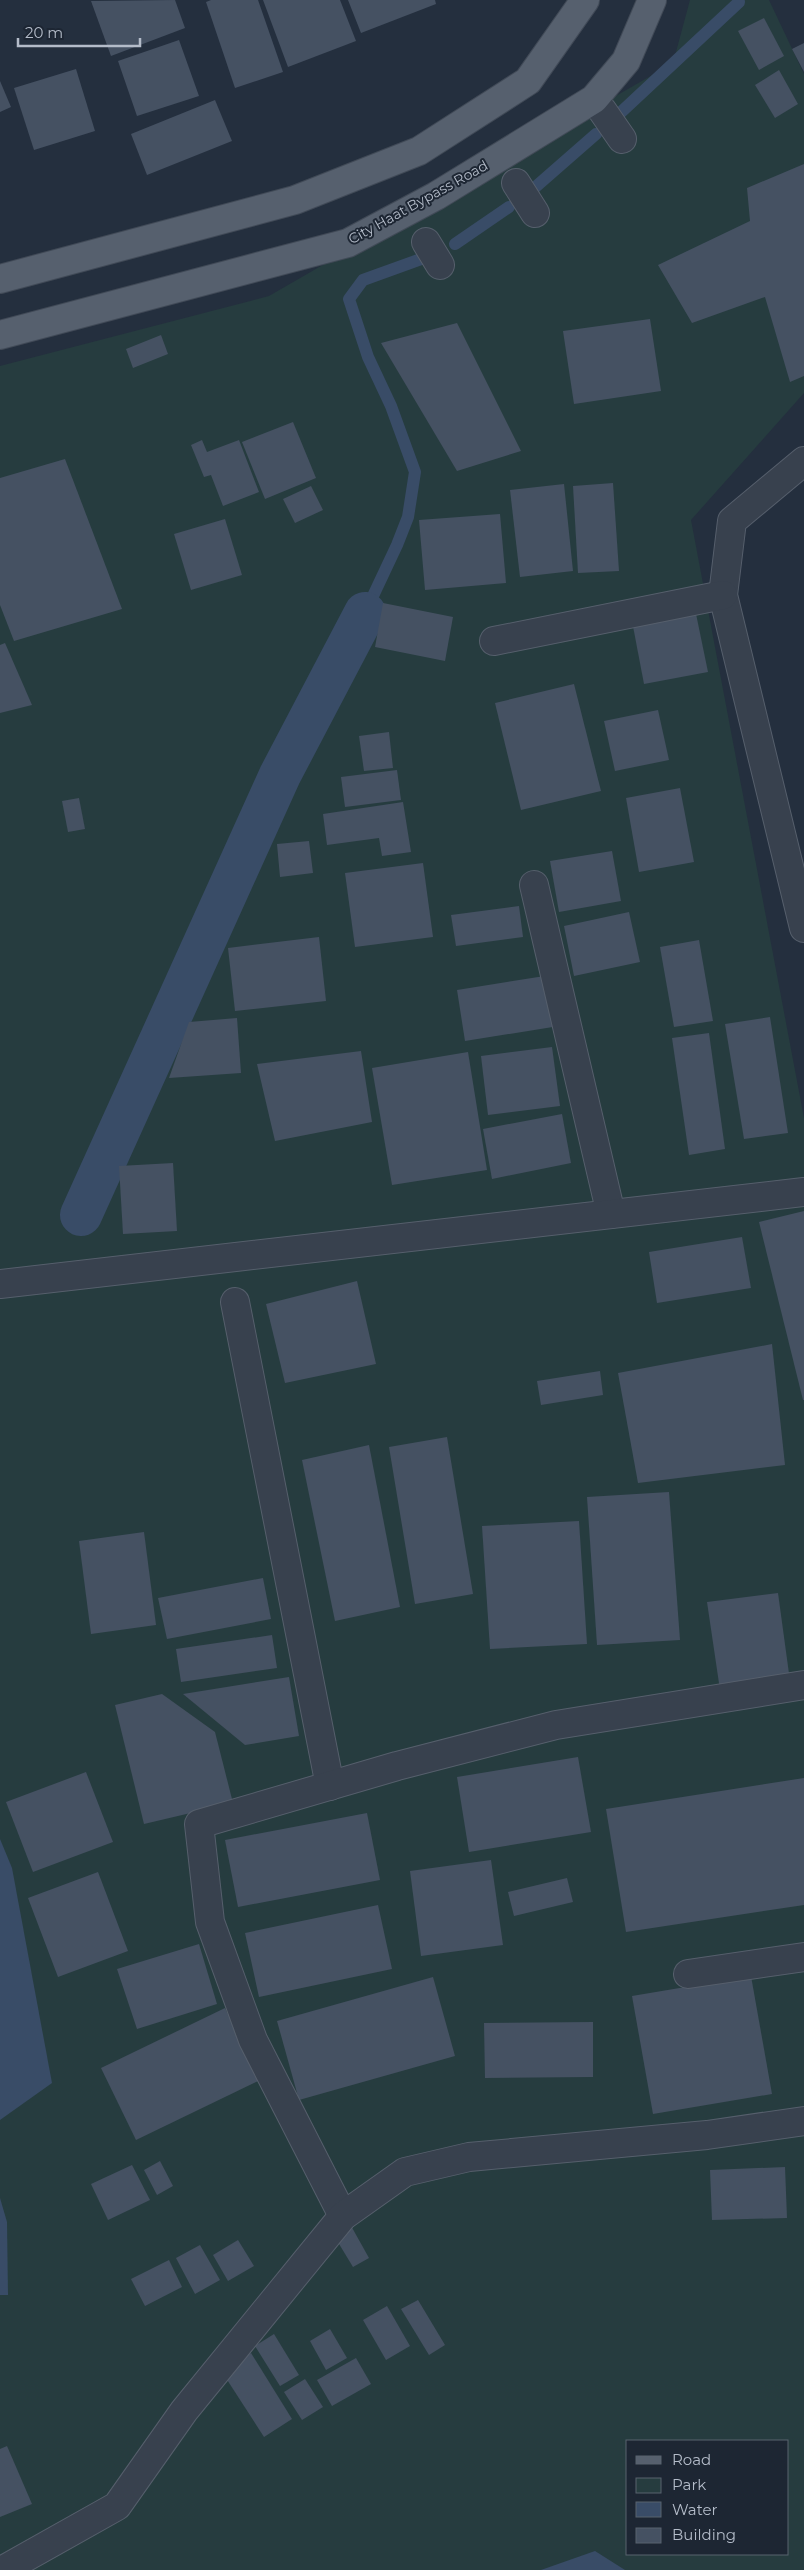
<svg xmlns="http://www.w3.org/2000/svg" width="804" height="2570" font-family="Montserrat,sans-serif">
<rect width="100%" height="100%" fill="#242f3e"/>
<path fill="#263c3f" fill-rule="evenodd" d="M 690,0 L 769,0 L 804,74 L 804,393 L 691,520 L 804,1118 L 804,2570 L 0,2570 L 0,366 L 269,296 L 673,63 ZM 628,2441 L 788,2441 L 788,2554 L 628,2554 Z"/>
<g fill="#394c67">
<polygon points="0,1839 12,1868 52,2083 0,2120"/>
<polygon points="0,2198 7,2222 8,2295 0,2295"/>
<polygon points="595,2551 625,2570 541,2570"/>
</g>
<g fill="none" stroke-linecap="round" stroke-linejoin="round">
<g stroke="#394c67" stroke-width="12">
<polyline points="618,115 739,2"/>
<polyline points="532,190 596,134"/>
<polyline points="455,244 509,207"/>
<polyline points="365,613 397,545 408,517 415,472 391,406 368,357 349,299 363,280 421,259"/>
</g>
<polyline stroke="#394c67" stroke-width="42" points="81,1215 280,775 365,613"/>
</g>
<g fill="#455162">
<polygon points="175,0 185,28 111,56 91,1"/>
<polygon points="211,0 258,0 283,72 235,88 206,2"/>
<polygon points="263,0 340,0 356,41 288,67"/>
<polygon points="348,0 435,0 436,4 361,33"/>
<polygon points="764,18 784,56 759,70 738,31"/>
<polygon points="179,40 199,96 137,116 118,61"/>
<polygon points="804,43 804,72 792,49"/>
<polygon points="76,69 95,131 34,150 14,88"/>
<polygon points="779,70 798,104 775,118 755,85"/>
<polygon points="0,81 11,107 0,112"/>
<polygon points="215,100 232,141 147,175 131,134"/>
<polygon points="804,164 804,376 790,382 765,297 692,323 658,265 750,221 747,188"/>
<polygon points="650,319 661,391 574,404 563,331"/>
<polygon points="457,323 521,451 457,471 381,343"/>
<polygon points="161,335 168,354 133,368 126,349"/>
<polygon points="293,422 316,478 265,499 242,442"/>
<polygon points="202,440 207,452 239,440 259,492 223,506 211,475 204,477 191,445"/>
<polygon points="65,459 122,609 14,641 0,605 0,478"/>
<polygon points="613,483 619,571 578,573 573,486"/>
<polygon points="564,484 573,571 520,577 510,490"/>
<polygon points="311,486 323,510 295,523 283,499"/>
<polygon points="500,514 506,583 425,590 419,520"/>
<polygon points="225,519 242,575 191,590 174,534"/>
<polygon points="383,603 453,617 445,661 375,647"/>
<polygon points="695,609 708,672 644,684 632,621"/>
<polygon points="5,643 32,705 0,713 0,645"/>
<polygon points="574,684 601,791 521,810 495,703"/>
<polygon points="658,710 669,760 615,771 604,721"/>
<polygon points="389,732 393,768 364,771 359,736"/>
<polygon points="397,770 401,800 345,807 341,777"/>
<polygon points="680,788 694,862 639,872 626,798"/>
<polygon points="79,798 85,829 68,832 62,801"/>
<polygon points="403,802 411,852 382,856 379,838 327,845 323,814"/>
<polygon points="309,841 313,873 280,877 277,844"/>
<polygon points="612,851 621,901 559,912 550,861"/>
<polygon points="423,863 433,937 355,947 345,873"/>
<polygon points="519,906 523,937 456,946 451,915"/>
<polygon points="629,912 640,962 574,976 564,926"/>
<polygon points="319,937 326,1001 235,1011 228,948"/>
<polygon points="699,940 713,1021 674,1027 660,947"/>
<polygon points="551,975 559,1026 465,1041 457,990"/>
<polygon points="770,1017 788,1133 744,1139 725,1024"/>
<polygon points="237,1018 241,1073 169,1078 189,1022"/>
<polygon points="709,1033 725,1149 689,1155 672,1038"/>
<polygon points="552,1047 560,1106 488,1115 481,1056"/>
<polygon points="361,1051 372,1122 275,1141 257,1064"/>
<polygon points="468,1052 487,1170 392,1185 372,1068"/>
<polygon points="562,1114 571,1163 492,1179 483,1129"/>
<polygon points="173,1163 177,1231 123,1234 119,1166"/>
<polygon points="804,1211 804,1400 803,1400 759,1222"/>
<polygon points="742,1237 751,1288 657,1303 649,1252"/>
<polygon points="357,1281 376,1364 285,1383 266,1304"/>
<polygon points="772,1344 785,1465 638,1483 618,1373"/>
<polygon points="600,1371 603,1395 541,1405 537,1381"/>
<polygon points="447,1437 473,1594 415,1604 389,1447"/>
<polygon points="369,1445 400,1607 335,1621 302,1460"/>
<polygon points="669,1492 680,1640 597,1645 587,1497"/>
<polygon points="579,1521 587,1644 490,1649 482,1526"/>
<polygon points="144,1532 156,1625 91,1634 79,1541"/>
<polygon points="263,1578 271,1619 167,1639 158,1598"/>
<polygon points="778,1593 790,1681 720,1690 707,1602"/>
<polygon points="272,1635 277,1668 181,1682 176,1649"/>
<polygon points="289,1677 299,1736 245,1745 183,1694"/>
<polygon points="162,1694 215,1732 233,1803 144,1824 115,1705"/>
<polygon points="578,1757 591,1832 469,1852 457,1777"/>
<polygon points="86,1772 113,1842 33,1872 6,1802"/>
<polygon points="804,1778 804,1905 626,1932 606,1809"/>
<polygon points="367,1813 380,1880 238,1907 225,1840"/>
<polygon points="491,1860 503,1945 421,1956 410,1871"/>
<polygon points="98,1872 128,1951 58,1977 28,1898"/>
<polygon points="567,1878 573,1902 514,1916 508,1892"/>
<polygon points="378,1905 392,1969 259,1997 245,1933"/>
<polygon points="199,1944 217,2004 137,2029 117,1969"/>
<polygon points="751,1976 772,2094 653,2114 632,1996"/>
<polygon points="433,1977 455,2056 299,2100 277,2021"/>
<polygon points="225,2008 260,2080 136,2140 101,2068"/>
<polygon points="593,2022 593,2077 485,2078 484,2023"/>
<polygon points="160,2161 173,2186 157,2195 144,2170"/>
<polygon points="132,2165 150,2200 108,2220 91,2184"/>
<polygon points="785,2167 787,2218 712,2220 710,2170"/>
<polygon points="350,2224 369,2258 353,2267 333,2234"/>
<polygon points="238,2240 254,2266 228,2281 213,2255"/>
<polygon points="200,2245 220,2280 195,2294 176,2258"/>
<polygon points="169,2260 182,2287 145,2306 131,2279"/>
<polygon points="418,2300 445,2345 429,2355 401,2309"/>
<polygon points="387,2306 410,2346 386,2360 363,2320"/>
<polygon points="330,2329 347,2358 326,2370 310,2341"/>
<polygon points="274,2334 299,2375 280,2386 255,2346"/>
<polygon points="251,2353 292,2419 264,2437 222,2372"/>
<polygon points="356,2358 371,2384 332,2406 317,2380"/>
<polygon points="305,2379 323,2407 302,2420 284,2392"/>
<polygon points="7,2446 32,2504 0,2517 0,2449"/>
</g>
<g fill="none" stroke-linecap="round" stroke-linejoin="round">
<g stroke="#565f6c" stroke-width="30">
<g id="street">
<polyline points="602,110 622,139"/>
<polyline points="516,183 535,213"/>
<polyline points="426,242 440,265"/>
<polyline points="804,461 732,521 723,595 804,928"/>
<polyline points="494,641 723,595"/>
<polyline points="534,885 611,1214"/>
<polyline points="0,1284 804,1192"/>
<polyline points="235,1302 330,1786"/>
<polyline points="688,1974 804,1957"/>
<polyline points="343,2216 253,2040 210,1922 199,1824 397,1766 556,1725 804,1685"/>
<polyline points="3,2570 117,2506 184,2411 343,2216 405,2172 469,2157 707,2135 804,2121"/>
</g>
</g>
<g stroke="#414a57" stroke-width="30">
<g id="primary">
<polyline points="0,279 295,200 419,151 528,81 585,0"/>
<polyline points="0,335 348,243 436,196 594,99 626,61 652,0"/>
</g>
</g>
<use href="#street" stroke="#38414e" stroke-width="28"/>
<use href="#primary" stroke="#56606e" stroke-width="28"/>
</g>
<g text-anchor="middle" stroke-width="4" stroke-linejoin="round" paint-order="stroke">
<g font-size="14" fill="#b4bcc9" stroke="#1d2633">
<text transform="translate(418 202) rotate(-29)" y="5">City Haat Bypass Road</text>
</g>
</g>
<rect x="626" y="2440" width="162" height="115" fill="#1d2633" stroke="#59626f"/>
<rect x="636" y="2456" width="25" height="8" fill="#56606e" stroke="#59626f"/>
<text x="672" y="2465" font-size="15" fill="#b4bcc9">Road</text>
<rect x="636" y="2478" width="25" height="15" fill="#263c3f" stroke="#59626f"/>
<text x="672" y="2490" font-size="15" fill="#b4bcc9">Park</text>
<rect x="636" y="2502" width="25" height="15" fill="#394c67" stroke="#59626f"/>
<text x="672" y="2515" font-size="15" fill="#b4bcc9">Water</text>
<rect x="636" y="2528" width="25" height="15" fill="#455162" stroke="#59626f"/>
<text x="672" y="2540" font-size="15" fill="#b4bcc9">Building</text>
<path d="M18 38v8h122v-8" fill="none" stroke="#b4bcc9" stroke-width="2.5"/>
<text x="25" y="38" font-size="15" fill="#b4bcc9" stroke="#1d2633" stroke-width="4" paint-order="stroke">20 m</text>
</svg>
